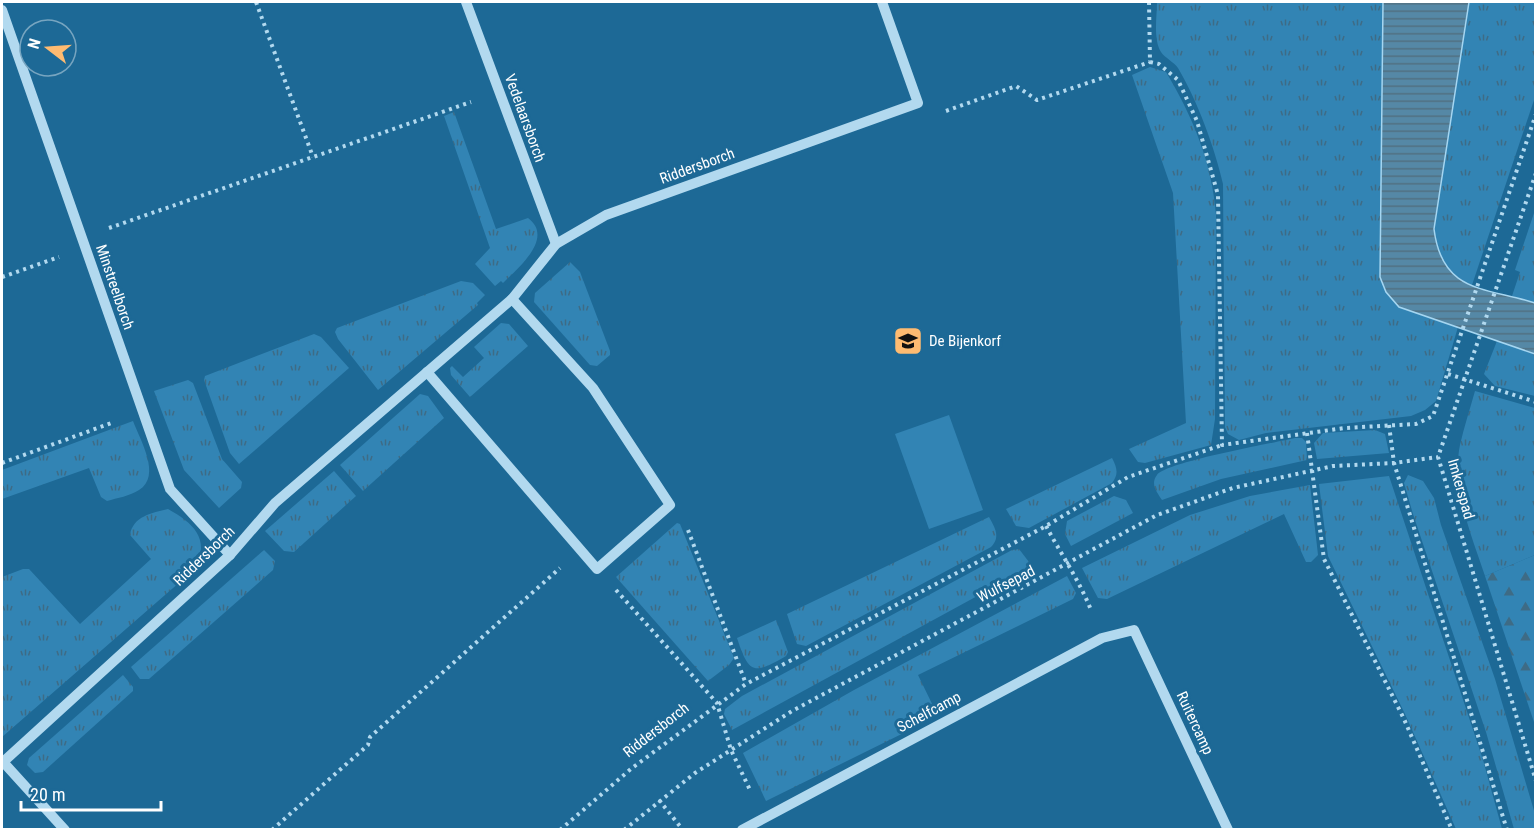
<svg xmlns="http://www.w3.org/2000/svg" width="1537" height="831" font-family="'Roboto Condensed',sans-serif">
<defs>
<pattern id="grass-tufts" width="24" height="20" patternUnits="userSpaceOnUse" patternTransform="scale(1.5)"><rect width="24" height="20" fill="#3284b4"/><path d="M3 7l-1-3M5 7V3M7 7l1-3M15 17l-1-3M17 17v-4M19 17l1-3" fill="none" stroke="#3e6b85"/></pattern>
<pattern id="forest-firs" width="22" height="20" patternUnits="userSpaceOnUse" patternTransform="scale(1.5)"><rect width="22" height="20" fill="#3284b4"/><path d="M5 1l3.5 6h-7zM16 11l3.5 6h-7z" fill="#3e6b85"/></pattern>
<pattern id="water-rules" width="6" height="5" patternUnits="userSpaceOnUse" patternTransform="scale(1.5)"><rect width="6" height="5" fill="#5588a6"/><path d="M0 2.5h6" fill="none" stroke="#517082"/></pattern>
</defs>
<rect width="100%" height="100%" fill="#1d6996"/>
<g fill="url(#grass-tufts)">
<path d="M 1157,2 L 1383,2 L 1380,277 L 1399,307 L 1458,327 L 1436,401 L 1425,410 L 1411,416 L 1266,433 L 1239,440 L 1228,434 L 1225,427 L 1223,184 C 1215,148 1197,100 1178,68 C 1174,62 1165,58 1161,52 C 1153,39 1157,16 1157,2 Z"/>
<path d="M 1469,2 L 1535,2 L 1535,97 L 1472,285 C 1446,274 1438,256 1434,229 Z"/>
<path d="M 1150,67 L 1166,72 C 1193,117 1212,163 1216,215 L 1215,419 L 1211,445 L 1145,463 L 1138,462 L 1129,449 L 1186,423 L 1173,193 L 1132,75 Z"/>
<path d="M 454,112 L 496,229 L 528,218 C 555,238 517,269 503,283 L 501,281 L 495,286 L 475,264 L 490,248 L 444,116 Z"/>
<polygon points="1535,210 1535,303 1512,296 1520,272 1515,270"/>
<polygon points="570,262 580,272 610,351 610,355 597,366 590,365 534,302 535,293"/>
<polygon points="461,281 473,283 485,295 477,303 478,305 378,390 338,339 335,332 337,328"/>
<polygon points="501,323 509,324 528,346 470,397 451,375 450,368 452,366 463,377 484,358 474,347"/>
<polygon points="314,334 321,337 349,368 239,464 230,453 204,380 205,376"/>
<polygon points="1497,341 1535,354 1535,396 1495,386 1484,374"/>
<polygon points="188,380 193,383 222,459 242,482 241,488 219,508 184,470 154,391"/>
<path d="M 1475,391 L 1535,408 L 1535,555 L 1485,576 C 1472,536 1451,489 1460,445 C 1464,427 1470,409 1475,391 Z"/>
<polygon points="420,394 428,396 444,418 363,491 340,465"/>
<path d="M 133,421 C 140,440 162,476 139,490 C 130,496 117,498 107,501 L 101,497 L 89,468 L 2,499 L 2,470 Z"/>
<polygon points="1375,430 1385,434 1389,453 1317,459 1314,443 1323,433"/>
<path d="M 1295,438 L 1302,438 L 1306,442 L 1307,460 L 1221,479 L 1162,500 C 1157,492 1150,484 1157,475 C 1166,462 1274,443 1295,438 Z"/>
<path d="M 1112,458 C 1117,468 1119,474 1112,483 L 1029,528 L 1016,526 L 1006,509 Z"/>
<polygon points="334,471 356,496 294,552 284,551 265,531"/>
<polygon points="1408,475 1423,481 1434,498 1441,525 1495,679 1535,814 1535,829 1514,829 1486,732 1413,514 1404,483"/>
<polygon points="1389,476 1483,760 1502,829 1456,829 1405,714 1328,556 1319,484"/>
<polygon points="1310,485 1318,555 1311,562 1306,562 1284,514 1107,599 1098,598 1082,568 1190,515 1250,496"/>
<polygon points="1114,496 1126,500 1133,513 1071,546 1065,534 1067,521"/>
<path d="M 168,509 C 193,523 210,538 196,568 L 2,737 L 2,577 L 23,569 L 29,569 L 80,624 L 151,559 L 130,535 C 133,516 152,513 168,509 Z"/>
<path d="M 989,517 C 995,528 1001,537 991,547 L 806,646 L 797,644 L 787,614 Z"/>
<polygon points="677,523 680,524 734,658 729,665 708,681 616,577"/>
<polygon points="1019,549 1032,566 732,730 724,714 725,709 742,696 1012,550"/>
<polygon points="264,550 275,561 273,570 149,679 140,679 131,667"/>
<polygon points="1067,576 1076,593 1073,599 918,675 936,712 932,719 766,801 743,753 854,690"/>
<path d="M 776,620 L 788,652 L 786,656 C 753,675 749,674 737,638 Z"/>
<polygon points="123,675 133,687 133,691 43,772 35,773 27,765 29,758"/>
</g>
<polygon fill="url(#forest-firs)" points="1535,555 1535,725 1485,576"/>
<polygon fill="#3284b4" points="949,415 983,510 929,529 895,434"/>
<path fill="url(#water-rules)" stroke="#a5d6f1" stroke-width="1.5" d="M 1383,2 L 1469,2 L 1434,229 C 1442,294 1486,287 1535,303 L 1535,354 L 1399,307 L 1386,292 L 1380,277 Z"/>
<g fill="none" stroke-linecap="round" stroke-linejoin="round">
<g stroke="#b2d9ef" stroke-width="4" stroke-dasharray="3 4.5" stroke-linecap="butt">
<polyline points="256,2 313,157"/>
<polyline points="1149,2 1150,62 1159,64 1178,80 1197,121 1218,195 1222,445 1345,428 1416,424 1433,416 1536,114"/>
<polyline points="946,111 1016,86 1037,100 1150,62"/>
<polyline points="1536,173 1438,457 1536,781"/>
<polyline points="109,228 471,102"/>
<polyline points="2,277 59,257"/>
<polyline points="1448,374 1536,402"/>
<polyline points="1389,425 1394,463 1507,830"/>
<polyline points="1307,433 1324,559 1404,719 1452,830"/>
<polyline points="2,463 114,422"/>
<path d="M 1046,526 C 1061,554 1079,580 1091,610"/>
<polyline points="688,530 746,684"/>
<polyline points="616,590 717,703 731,750 751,792"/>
<polyline points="659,800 683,830"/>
<polyline points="272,830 368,745 370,737 560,568"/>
<polyline points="560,830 632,768 746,684 1046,526 1128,477 1222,445"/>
<polyline points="624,830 695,773 792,711 1157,515 1233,488 1333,466 1394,463 1438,457"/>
</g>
<g stroke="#b2d9ef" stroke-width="10">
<polyline points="466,2 556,244"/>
<polyline points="2,10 170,489 230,555"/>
<polyline points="427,372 597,569 670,505 593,388 512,299"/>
<polyline points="2,763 230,555 275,503 512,299 556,244 606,215 918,103 882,2"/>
<polyline points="4,763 65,830"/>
<polyline points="742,830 1102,638 1134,630 1228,830"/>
</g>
</g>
<defs>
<g id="school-square" transform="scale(1.5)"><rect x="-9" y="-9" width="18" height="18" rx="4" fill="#febb71" stroke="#1d6996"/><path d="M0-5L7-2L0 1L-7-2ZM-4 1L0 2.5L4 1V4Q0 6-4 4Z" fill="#111"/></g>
</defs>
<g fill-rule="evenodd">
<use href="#school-square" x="908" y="341"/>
</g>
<g text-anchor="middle" stroke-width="6" stroke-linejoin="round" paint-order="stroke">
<g font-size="15" fill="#fff" stroke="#1d6996">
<text transform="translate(525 118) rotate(70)" y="5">Vedelaarsborch</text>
<text transform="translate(697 166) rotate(-20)" y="5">Riddersborch</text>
<text transform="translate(115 287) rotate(71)" y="5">Minstreelborch</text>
<text transform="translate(1461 489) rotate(74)" y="5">Imkerspad</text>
<text transform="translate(204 556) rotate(-44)" y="5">Riddersborch</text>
<text transform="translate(1006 584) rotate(-27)" y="5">Wulfsepad</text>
<text transform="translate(929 712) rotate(-28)" y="5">Schelfcamp</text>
<text transform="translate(1195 723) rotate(65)" y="5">Ruitercamp</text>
<text transform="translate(656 730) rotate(-38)" y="5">Riddersborch</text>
</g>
<g font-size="15" fill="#fff" stroke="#1d6996" text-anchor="start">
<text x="929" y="346">De Bijenkorf</text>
</g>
</g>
<rect width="1537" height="831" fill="none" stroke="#ffffff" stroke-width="6"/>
<g transform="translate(48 48) rotate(287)"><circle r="28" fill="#1d6996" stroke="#77a5c0" stroke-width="1.5"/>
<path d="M0-4.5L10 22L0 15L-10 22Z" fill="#febb71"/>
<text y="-9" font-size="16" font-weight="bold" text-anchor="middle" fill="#ffffff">N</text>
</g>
<path d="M21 801v9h140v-9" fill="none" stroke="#ffffff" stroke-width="3"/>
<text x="30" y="801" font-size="18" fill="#ffffff" stroke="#1d6996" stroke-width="4.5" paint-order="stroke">20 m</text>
</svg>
